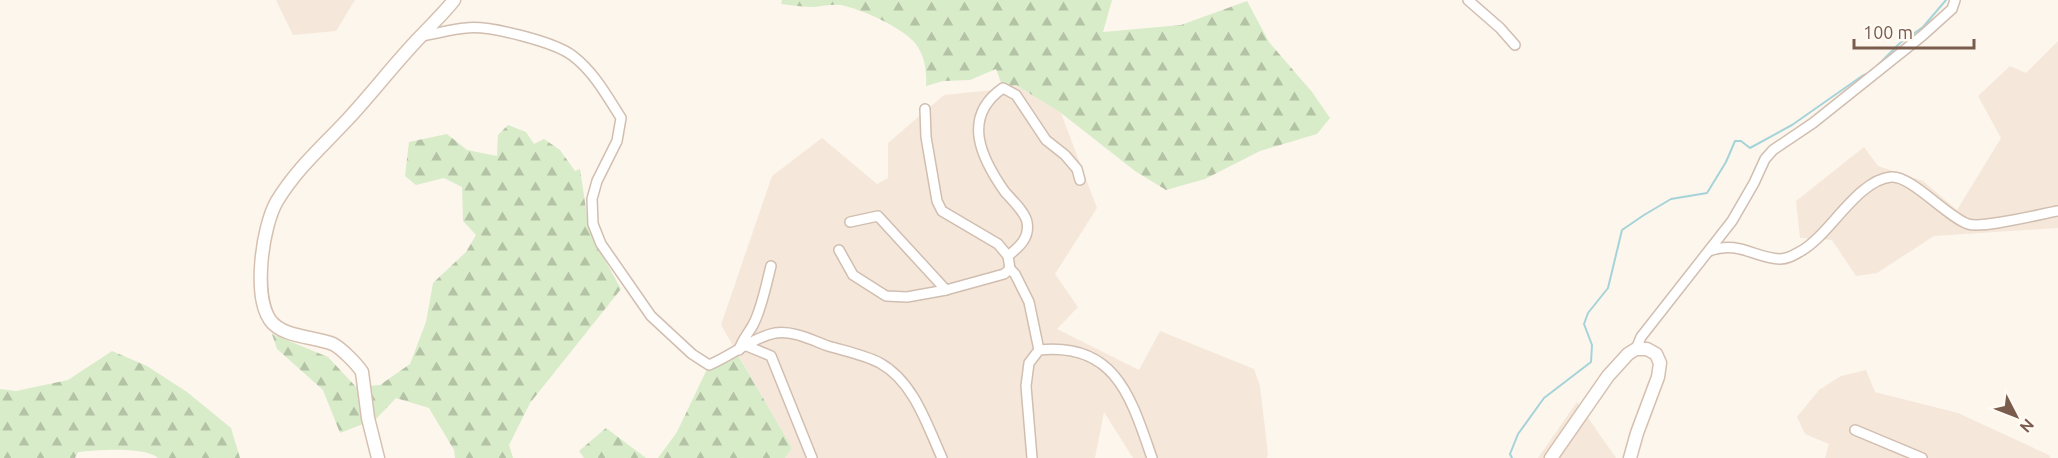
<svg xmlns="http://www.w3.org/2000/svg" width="2058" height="458" font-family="Ubuntu,sans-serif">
<defs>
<pattern id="forest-firs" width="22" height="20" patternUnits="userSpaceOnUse" patternTransform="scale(1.5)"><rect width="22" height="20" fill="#d8ecc9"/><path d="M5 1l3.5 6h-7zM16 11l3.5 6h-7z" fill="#b4c2a5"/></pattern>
</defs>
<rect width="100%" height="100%" fill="#fdf6ec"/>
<g fill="#f5e8da">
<polygon points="276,0 355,0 336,31 293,35"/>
<polygon points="2058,41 2058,228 1934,236 1877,273 1856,276 1832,240 1800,238 1796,201 1864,147 1878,166 1923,181 1957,210 2001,138 1978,96 2010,66 2026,73"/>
<polygon points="1016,85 1061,113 1097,208 1055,274 1078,307 1057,329 1139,370 1160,331 1254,369 1260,386 1268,454 1267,458 1133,458 1104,412 1095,458 785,458 792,448 721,325 772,176 822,138 877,184 888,178 888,143 944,95 1003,89"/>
<polygon points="1866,370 1875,392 1958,413 2049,455 2050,458 1825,458 1829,444 1805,434 1797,417 1819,390 1841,376"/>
<polygon points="1577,402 1616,458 1538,458"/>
</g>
<g fill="url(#forest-firs)">
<path d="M 782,0 L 1112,0 L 1103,32 L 1181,25 L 1247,1 L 1269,42 L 1312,92 L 1330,118 L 1317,134 L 1260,151 L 1205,179 L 1166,190 L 1135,171 L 1061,113 L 1016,85 L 1003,88 L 996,69 L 970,80 L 943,81 L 926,86 C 927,71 925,56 915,43 C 902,27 861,9 841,5 C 832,4 823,6 814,7 C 803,7 792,5 781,4 Z"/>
<polygon points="508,125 526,132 534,144 544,139 560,150 575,171 580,169 587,216 601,253 621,289 530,403 509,445 513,458 455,458 454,450 429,408 396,398 376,419 340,433 323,390 277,349 272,334 328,357 356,387 380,385 410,364 426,322 433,283 466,252 476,235 463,221 462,187 444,178 416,185 405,176 409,142 447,134 467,150 497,156 498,135"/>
<path d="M 112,351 L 147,366 L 187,392 L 231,428 L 240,458 L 158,458 C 144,446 96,450 78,452 L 75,458 L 0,458 L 0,389 L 16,391 L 68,380 Z"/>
<polygon points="738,355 792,448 785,458 658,458 677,432 709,365"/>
<polygon points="606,428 646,458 584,458 579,451"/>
</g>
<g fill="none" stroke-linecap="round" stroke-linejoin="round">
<g stroke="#a5d3da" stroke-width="2">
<polyline points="1877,66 1900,43 1923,27 1946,0"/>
<polyline points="1512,458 1510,454 1518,434 1544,398 1591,362 1592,345 1584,324 1588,313 1608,288 1622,230 1644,215 1671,199 1707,193 1726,162 1735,141 1741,141 1750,148 1792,125 1862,76 1871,72"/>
</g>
<g stroke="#d1beb0" stroke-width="12">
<g id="street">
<polyline points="1468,0 1500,28 1515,45"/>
<path d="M 421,36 C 436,34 451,29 466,28 C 489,25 555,42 573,56 C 594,72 607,96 621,118 L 617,141 L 597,181 L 592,199 L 593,224 L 601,244 L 651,316 L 692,354 L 709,365 C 731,356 752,338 775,333 C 792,330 812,340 828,346 C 845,351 865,355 880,363 C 914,382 927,425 942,458"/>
<polyline points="925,109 926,137 937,201 942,211 998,244 1008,256 1010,269 1015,274 1029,302 1039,350"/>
<polyline points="850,222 878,216 946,290 1004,274 1010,269"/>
<polyline points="839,250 853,275 886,296 907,297 946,290"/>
<path d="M 1709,251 C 1739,240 1754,258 1780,259 C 1788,259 1794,255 1801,251 C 1829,236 1857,180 1891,177 C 1911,175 1947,217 1968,224 C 1983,229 2040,214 2058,211"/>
<path d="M 1008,256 C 1019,247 1030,238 1027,222 C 1025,212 1012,200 1005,192 C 981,158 961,117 1003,88 L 1016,95 L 1046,140 L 1065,155 L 1077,169 L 1080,180"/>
<polyline points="747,346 771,356 812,458"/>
<polyline points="1636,349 1641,337 1732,221 1754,183 1765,159 1773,150 1813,123 1922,36 1952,9 1955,0"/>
<path d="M 739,350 C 742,340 748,334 753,325 C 762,308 766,285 771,266"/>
<polyline points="1855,430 1922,458"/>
<path d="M 1032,458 L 1026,386 L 1029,363 L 1039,350 C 1116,342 1131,398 1152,458"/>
</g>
</g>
<g stroke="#d6c0b0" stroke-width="15">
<g id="secondary">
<path d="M 378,458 L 368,418 L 362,372 C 357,364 341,348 333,344 C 314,336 283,338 270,320 C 253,295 262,227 277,201 C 297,168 322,147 348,119 C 373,92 395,63 420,37 C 432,24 444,13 454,0"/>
<polyline points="1551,458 1608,376 1628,354 1636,349 1647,349 1656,354 1660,363 1658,377 1637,433 1630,458"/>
</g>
</g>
<use href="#street" stroke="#fff" stroke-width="9"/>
<use href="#secondary" stroke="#fff" stroke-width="12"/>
</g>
<g transform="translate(2016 416) rotate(132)" stroke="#fffaf3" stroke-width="4.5" paint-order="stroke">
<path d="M0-4.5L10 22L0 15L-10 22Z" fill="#7a5c4d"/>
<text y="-9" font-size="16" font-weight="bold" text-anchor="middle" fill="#7a5c4d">N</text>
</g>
<path d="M1854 39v9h120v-9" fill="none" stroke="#7a5c4d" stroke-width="3"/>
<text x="1863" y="39" font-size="18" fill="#7a5c4d" stroke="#fffaf3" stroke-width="4.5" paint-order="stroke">100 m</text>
</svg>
